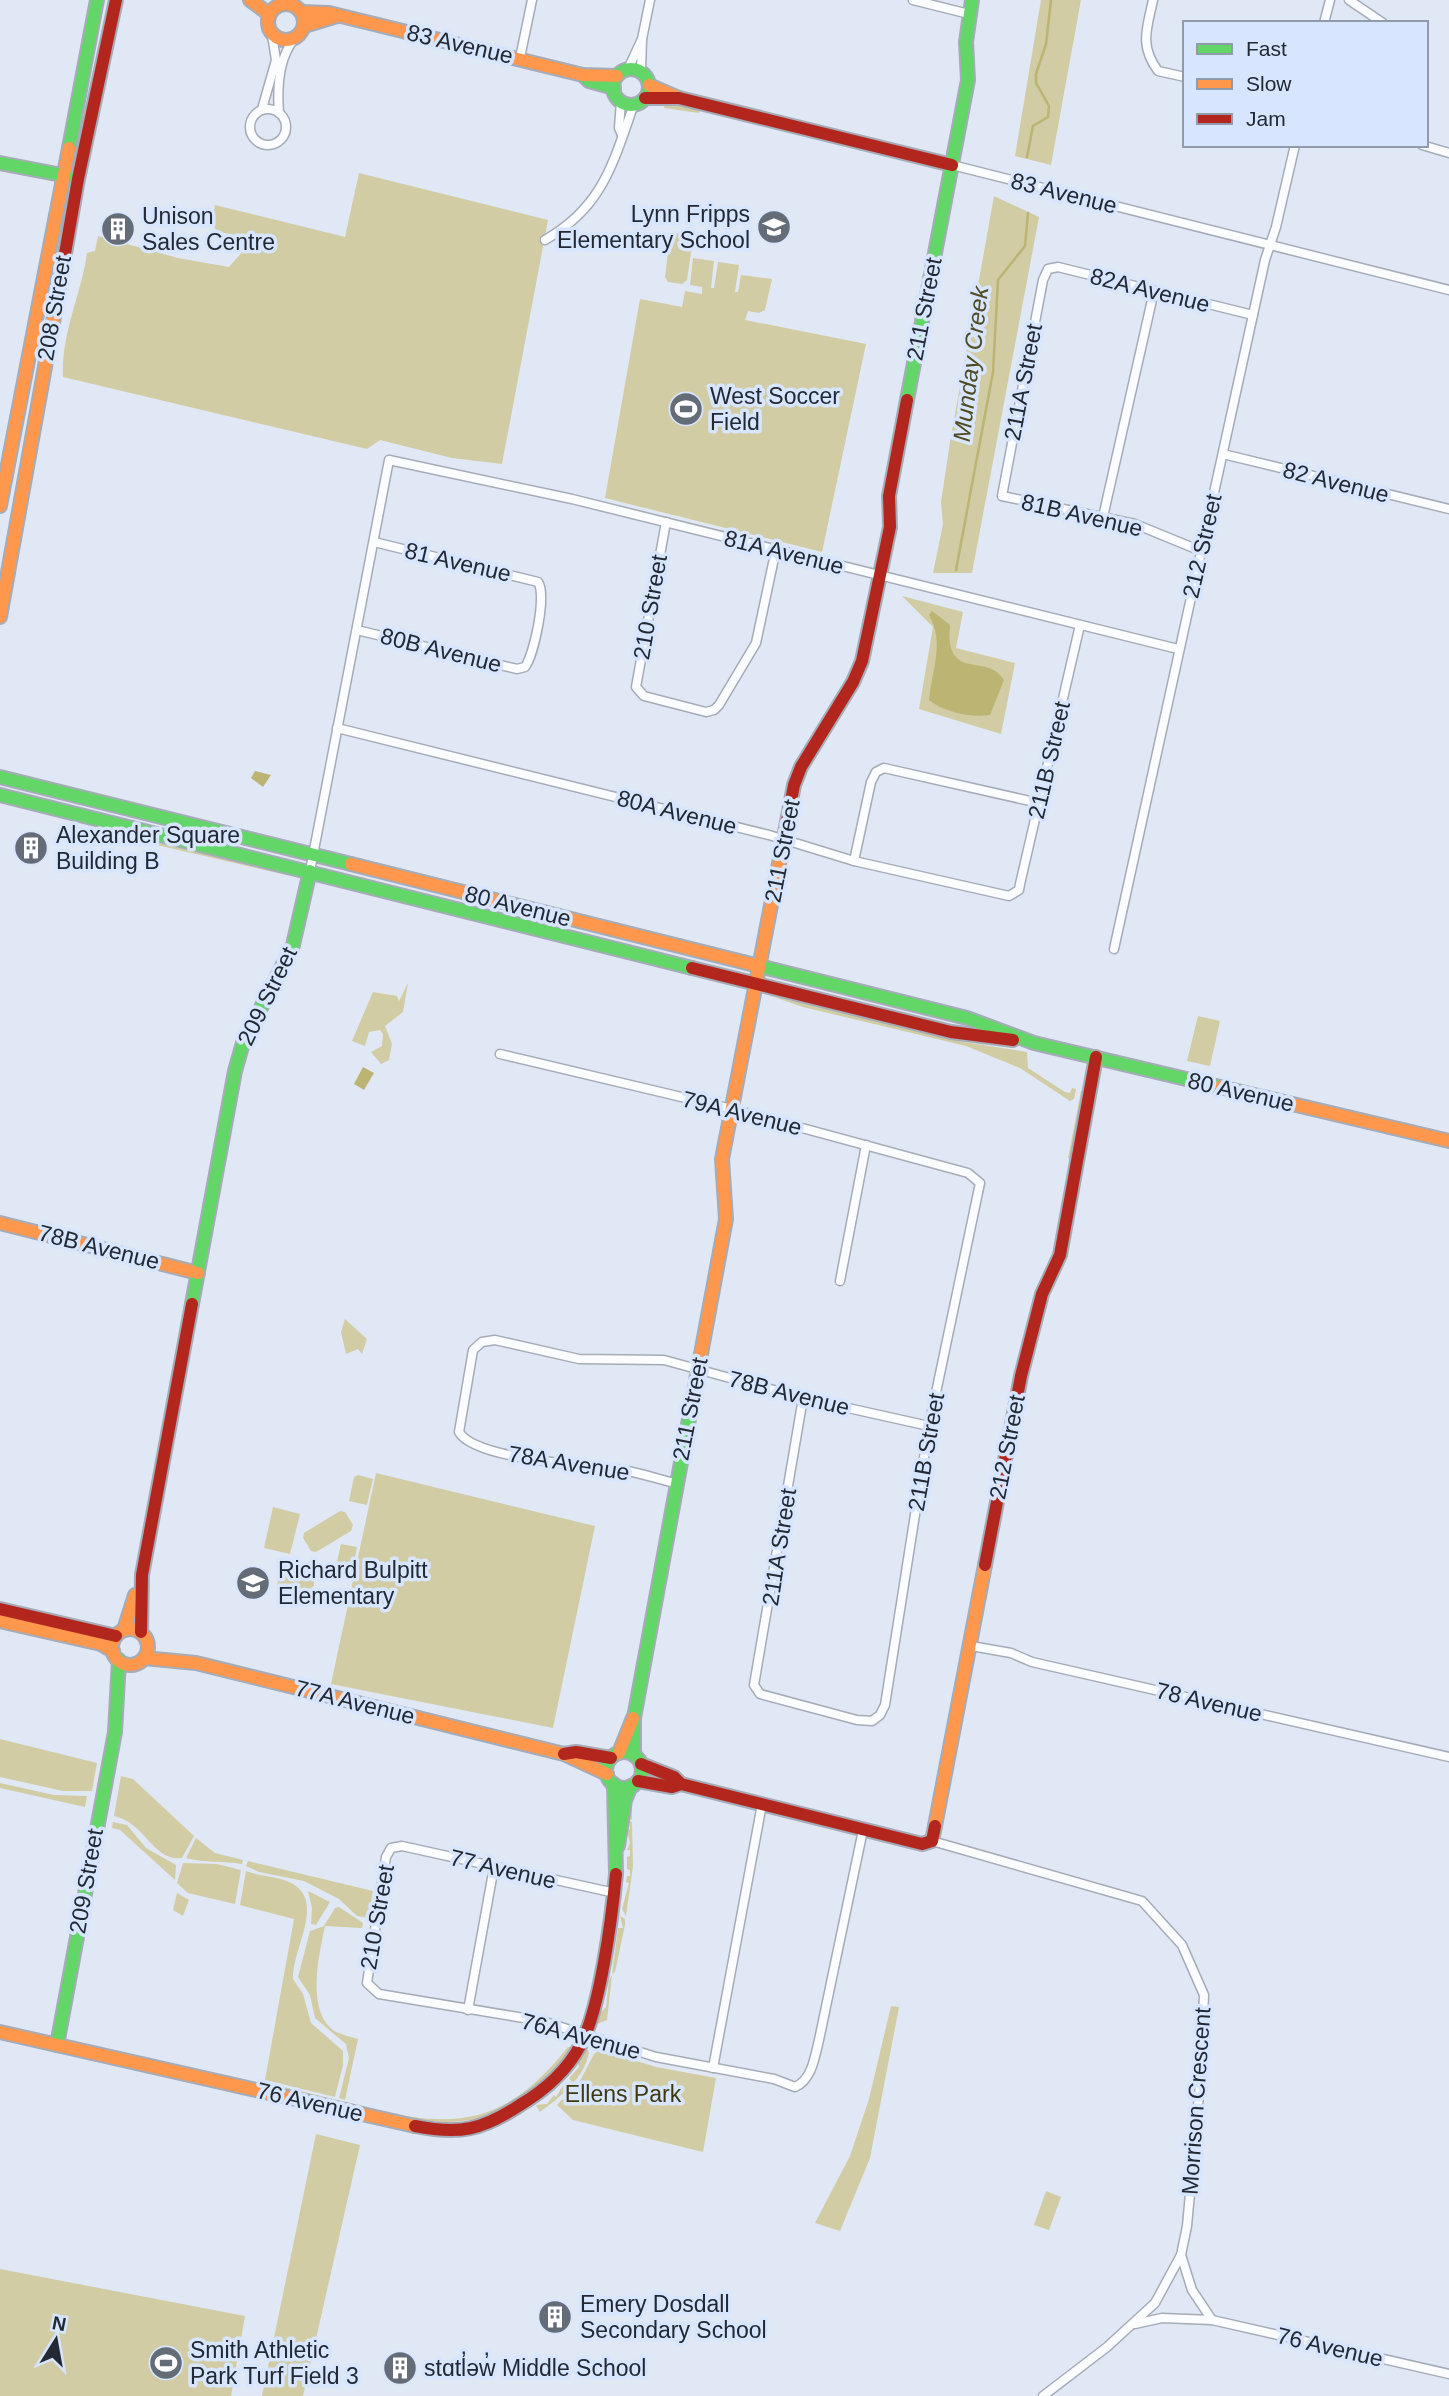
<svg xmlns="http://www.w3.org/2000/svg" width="1449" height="2396" font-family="Helvetica,sans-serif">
<rect width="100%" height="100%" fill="#e0e8f5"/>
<g fill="#d1cca4">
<polygon points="1041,0 1081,0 1051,165 1015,156"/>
<polygon points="665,102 700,109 699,113 664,108"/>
<path d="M 359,173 L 548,220 L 502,464 L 452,458 L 380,440 L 367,449 L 63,377 C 61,333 81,296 87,253 L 95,251 L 98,236 L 178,258 L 229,267 L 244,250 L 245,240 L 216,230 L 212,224 L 215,205 L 345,237 Z"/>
<polygon points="994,196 1039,217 972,573 933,573 943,524 941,502 950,442"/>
<polygon points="675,233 689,235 693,239 687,280 682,284 668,282 665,277 670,236"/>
<polygon points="693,258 714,261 711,288 714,288 718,262 739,265 735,292 738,292 741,275 772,279 765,310 759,313 748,311 745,320 866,344 822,552 605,498 640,299 682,307 685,291 702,294 702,287 690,285"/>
<polygon points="902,596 963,612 956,648 1015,663 1001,734 919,709 933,627"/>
<polygon points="95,828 270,869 291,876 88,829"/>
<polygon points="408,983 403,1012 385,1026 392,1044 389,1060 381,1064 371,1052 382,1046 383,1034 380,1030 369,1032 365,1046 352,1041 373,992 397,996 399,1001"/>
<polygon points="768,995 964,1042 1027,1052 1028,1068 1065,1092 1070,1093 1072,1088 1076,1089 1074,1099 1070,1101 1020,1068 966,1046 803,1007"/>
<polygon points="1198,1016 1220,1021 1210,1066 1187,1061"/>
<polygon points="1081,1091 1084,1091 1071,1159 1068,1158"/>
<polygon points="345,1319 367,1339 362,1354 358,1349 346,1354 341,1332"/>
<polygon points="376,1473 595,1526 553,1728 331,1684"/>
<polygon points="358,1475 373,1479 367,1505 349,1501 354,1477"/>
<polygon points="273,1507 300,1514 290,1554 264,1548"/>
<polygon points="340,1511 345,1512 353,1525 351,1531 316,1552 311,1551 303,1538 304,1533"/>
<polygon points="341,1544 357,1547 352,1573 335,1570"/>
<polygon points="290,1563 314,1569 314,1586 304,1593 277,1586 280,1570"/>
<polygon points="0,1739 97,1763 92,1791 63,1791 0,1777"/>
<path d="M 121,1776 L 133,1779 L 194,1836 L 182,1858 C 153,1862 146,1823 114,1816 Z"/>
<polygon points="0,1783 54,1795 87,1796 85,1807 0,1788"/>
<polygon points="627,1807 632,1807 632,1819 629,1821 632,1822 633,1866 626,1916 622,1909 629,1883 626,1882 627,1876 630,1876 630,1870 627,1869 627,1857 630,1856 630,1850 627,1850 630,1843 627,1830 630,1829"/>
<polygon points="113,1822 127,1825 146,1848 176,1865 175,1880 120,1830 112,1828"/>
<path d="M 196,1838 L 215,1853 L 243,1860 L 242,1864 C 225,1861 205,1863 186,1858 Z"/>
<polygon points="248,1861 373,1891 368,1918 357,1916 339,1899 304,1881 259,1872 246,1866"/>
<polygon points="183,1863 217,1864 241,1870 235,1904 188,1893 177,1883"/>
<path d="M 246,1871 C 259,1876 283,1877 293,1884 C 325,1903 292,1949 293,1979 L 303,1994 L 311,2023 L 343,2051 L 343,2065 L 335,2097 L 265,2080 L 294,1919 L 240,1905 Z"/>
<polygon points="308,1891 330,1902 316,1925 311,1924 312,1908"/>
<polygon points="177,1893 189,1900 183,1916 173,1910"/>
<path d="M 339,1907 L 363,1923 L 362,1928 L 325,1926 C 319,1955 305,2013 336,2032 C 343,2035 351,2037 358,2039 L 345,2100 L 339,2098 L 349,2058 L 346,2044 L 315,2018 L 310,1995 L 298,1977 L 310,1931 L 324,1926 L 335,1908 Z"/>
<polygon points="620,1916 625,1919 625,1925 615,1972 612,1974 618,1928 623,1928"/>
<polygon points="612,1975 607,2020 597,2024 599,2014 606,2007 609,1980"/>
<polygon points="891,2006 899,2007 870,2158 840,2231 815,2223 850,2156 869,2099"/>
<path d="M 568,2047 L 572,2047 C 569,2058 556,2067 548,2076 C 501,2128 446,2128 382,2114 L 381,2111 C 466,2131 513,2116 568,2047 Z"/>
<path d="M 586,2048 L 589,2052 C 585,2078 559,2098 540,2112 L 536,2105 L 547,2104 L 554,2095 L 556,2097 L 564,2084 L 567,2086 L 571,2081 L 569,2078 L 579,2067 L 578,2060 Z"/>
<polygon points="600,2050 656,2067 716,2078 703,2152 573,2120 557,2105 581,2079 594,2054"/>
<polygon points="275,2085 367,2107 364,2109 275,2088"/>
<polygon points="316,2134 360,2145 303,2396 262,2396"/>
<polygon points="1046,2191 1061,2197 1049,2230 1034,2225"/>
<polygon points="0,2269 245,2316 231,2396 0,2396"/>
</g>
<g fill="#bcb472">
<path d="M 932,611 L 950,625 C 944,683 988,652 1004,680 L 990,715 C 972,718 943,712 929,700 C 932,669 945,643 929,615 Z"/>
<polygon points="255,771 271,775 263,787 251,778"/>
<polygon points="363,1067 374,1073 364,1090 354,1084"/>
</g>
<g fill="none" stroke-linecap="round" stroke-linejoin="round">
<g stroke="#bcb472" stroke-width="2.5">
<polyline points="1027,157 1033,126 1048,117 1049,106 1036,83 1036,74 1046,44 1051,0"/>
<polyline points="956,570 993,372 998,280 1025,246 1028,213"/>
</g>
<g stroke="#a5acb7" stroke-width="11">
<g id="street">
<polyline points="913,0 969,14"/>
<path d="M 1153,0 C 1147,29 1139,45 1158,71 L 1185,77"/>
<polyline points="1349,0 1383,23"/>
<polyline points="1324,23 1330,0"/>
<polyline points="520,58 532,0"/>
<polyline points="628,69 642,39"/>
<polyline points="641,71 642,39 650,0"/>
<polyline points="621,101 619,128 622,135"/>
<polyline points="262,109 276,60 272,35"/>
<circle cx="268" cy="127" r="18"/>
<path d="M 279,113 C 277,88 278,58 295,38"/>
<polyline points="1422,145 1449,153"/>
<polyline points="952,165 1449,290"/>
<path d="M 545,240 C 603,207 613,163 634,104"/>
<polyline points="1223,454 1449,509"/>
<polyline points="1103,517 1154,291"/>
<polyline points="666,522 636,687 644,696 706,712 714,710 719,705 756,643 776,549"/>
<polyline points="1201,551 1135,524 1002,496 1043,280 1048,269 1058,267 1253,315"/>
<path d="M 357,630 L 517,669 L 525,667 C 534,655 547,595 538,582 L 374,542"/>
<polyline points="337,728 769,835 854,861 1009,896 1019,890 1020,884 1080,625"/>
<polyline points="854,861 871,782 876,772 884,768 1039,803"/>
<polyline points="310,871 389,460 572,499 1178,649"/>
<polyline points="1114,949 1265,260 1276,227 1295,145"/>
<polyline points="500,1054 732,1109 968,1173 980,1183 929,1426 885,1705 880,1715 872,1721 857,1720 760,1694 754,1685 803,1398"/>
<polyline points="840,1281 866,1145"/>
<path d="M 675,1483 C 658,1479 640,1473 623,1470 C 589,1465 475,1460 459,1432 L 473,1350 L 482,1342 L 495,1340 L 579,1359 L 664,1360 L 803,1398 L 929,1426"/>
<polyline points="971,1646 1011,1653 1032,1662 1449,1757"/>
<polyline points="932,1841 1142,1901 1182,1945 1204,1995 1200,2084 1187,2226 1181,2255 1155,2303 1107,2347 1043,2396"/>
<path d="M 615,1893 L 402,1846 L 391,1848 L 386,1857 L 367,1983 L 379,1994 L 542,2021 L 656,2057 L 774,2079 L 795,2087 C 812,2080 815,2056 819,2040 L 863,1830"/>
<polyline points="468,2010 494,1867"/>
<polyline points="713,2068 762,1804"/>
<polyline points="1181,2255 1192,2290 1212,2320"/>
<polyline points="1135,2324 1162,2318 1212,2320 1449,2374"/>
</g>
</g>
<g stroke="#a5acb7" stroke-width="16">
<g id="fast">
<circle cx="631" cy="87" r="18"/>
<polyline points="583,75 589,81 614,88"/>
<polyline points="69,148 97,0"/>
<polyline points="0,163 67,176"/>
<polyline points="907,400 968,80 966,42 972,0"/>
<polyline points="0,777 351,864"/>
<polyline points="0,795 692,968"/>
<polyline points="759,966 967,1018 1034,1043 1220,1087"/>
<polyline points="192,1304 235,1071 243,1043 293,945 310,871"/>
<circle cx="624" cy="1770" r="18"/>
<polyline points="634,1755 634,1718 696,1381"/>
<polyline points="614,1784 616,1874"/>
<polyline points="618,1846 625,1800 631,1786"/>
<polyline points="57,2045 115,1732 119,1660"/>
</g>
</g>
<g stroke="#a5acb7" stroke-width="16">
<g id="slow">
<polyline points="250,0 269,14"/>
<circle cx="286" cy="22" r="18"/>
<polyline points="301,12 329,13 583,75 617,76"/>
<polyline points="304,26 337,16"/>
<polyline points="649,85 679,98"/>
<polyline points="0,506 69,148"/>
<polyline points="0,617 55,311"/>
<polyline points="351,864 759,966"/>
<polyline points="1220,1087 1449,1141"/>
<polyline points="0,1223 198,1273"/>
<polyline points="696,1381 726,1219 722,1159 783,843"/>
<polyline points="0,1621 101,1644 113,1651"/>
<circle cx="130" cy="1647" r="18"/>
<polyline points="124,1630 135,1595"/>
<polyline points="144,1658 196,1663 564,1754 607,1774"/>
<polyline points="619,1753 633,1718"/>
<polyline points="935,1826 985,1565"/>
<polyline points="0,2032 415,2126"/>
</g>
</g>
<g stroke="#a5acb7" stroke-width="16">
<g id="jam">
<polyline points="645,98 679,98 952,165"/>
<polyline points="55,311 78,179 116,0"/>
<polyline points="783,843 794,785 801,767 853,682 862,661 890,527 889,496 907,400"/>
<polyline points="692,968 951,1032 1013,1040"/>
<polyline points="985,1565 1021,1376 1042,1294 1060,1255 1096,1057"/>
<polyline points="0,1609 116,1636"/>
<polyline points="141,1632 142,1575 192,1304"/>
<polyline points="564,1754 576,1752 611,1758"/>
<polyline points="641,1764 674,1777 681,1784 922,1844 932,1841 935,1826"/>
<polyline points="638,1781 672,1787 681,1784"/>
<path d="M 415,2126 C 460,2135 482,2130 520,2105 C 545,2090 566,2072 580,2046 C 600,2011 612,1916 616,1874"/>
</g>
</g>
<use href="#street" stroke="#fafcfe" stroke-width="8"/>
<use href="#fast" stroke="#63d668" stroke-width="12"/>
<use href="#slow" stroke="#ff974d" stroke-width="12"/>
<use href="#jam" stroke="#b3261e" stroke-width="12"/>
</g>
<defs>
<g id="school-disc" transform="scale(1.75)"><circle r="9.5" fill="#646c78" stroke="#d7e5fe"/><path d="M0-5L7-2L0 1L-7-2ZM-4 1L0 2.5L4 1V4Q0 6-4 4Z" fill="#fff"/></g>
<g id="building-disc" transform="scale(1.75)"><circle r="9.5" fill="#646c78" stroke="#d7e5fe"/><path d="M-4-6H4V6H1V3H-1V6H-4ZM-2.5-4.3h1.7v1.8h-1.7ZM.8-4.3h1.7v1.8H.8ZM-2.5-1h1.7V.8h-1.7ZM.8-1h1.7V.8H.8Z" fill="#fff"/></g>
<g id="stadium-disc" transform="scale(1.75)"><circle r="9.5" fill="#646c78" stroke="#d7e5fe"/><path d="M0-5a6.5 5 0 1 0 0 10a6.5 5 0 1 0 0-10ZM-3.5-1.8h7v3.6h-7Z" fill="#fff"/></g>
</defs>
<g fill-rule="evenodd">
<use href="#school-disc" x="774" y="227"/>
<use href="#building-disc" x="118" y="229"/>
<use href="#stadium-disc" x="686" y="409"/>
<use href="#building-disc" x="31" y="848"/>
<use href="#school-disc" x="253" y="1583"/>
<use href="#building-disc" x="555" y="2317"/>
<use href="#stadium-disc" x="166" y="2363"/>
<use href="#building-disc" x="400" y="2368"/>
</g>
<g text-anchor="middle" stroke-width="7" stroke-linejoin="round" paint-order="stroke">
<g font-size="23" fill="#222934" stroke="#d7e5fe">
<text transform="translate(460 44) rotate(13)" y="8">83 Avenue</text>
<text transform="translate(1064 193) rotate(14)" y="8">83 Avenue</text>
<text transform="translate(1150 290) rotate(14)" y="8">82A Avenue</text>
<text transform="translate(54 308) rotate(-80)" y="8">208 Street</text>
<text transform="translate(924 309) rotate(-79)" y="8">211 Street</text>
<text transform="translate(1023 382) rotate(-79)" y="8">211A Street</text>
<text transform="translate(1336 482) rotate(14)" y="8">82 Avenue</text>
<text transform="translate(1082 515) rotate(13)" y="8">81B Avenue</text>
<text transform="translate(1202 546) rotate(-77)" y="8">212 Street</text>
<text transform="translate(784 552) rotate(14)" y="8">81A Avenue</text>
<text transform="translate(458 562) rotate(13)" y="8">81 Avenue</text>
<text transform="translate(650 607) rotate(-80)" y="8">210 Street</text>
<text transform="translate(441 650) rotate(14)" y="8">80B Avenue</text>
<text transform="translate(1049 760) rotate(-77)" y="8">211B Street</text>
<text transform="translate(677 812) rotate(14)" y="8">80A Avenue</text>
<text transform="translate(782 851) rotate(-79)" y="8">211 Street</text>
<text transform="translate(518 906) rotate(14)" y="8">80 Avenue</text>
<text transform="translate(267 996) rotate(-64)" y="8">209 Street</text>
<text transform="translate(1241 1092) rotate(13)" y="8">80 Avenue</text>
<text transform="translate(742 1113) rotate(14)" y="8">79A Avenue</text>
<text transform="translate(99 1247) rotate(14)" y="8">78B Avenue</text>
<text transform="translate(789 1393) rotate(14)" y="8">78B Avenue</text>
<text transform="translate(690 1409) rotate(-79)" y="8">211 Street</text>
<text transform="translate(1007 1447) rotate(-79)" y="8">212 Street</text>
<text transform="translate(926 1452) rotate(-80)" y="8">211B Street</text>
<text transform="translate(569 1463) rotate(9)" y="8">78A Avenue</text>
<text transform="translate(779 1547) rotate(-81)" y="8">211A Street</text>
<text transform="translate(355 1702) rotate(14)" y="8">77A Avenue</text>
<text transform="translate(1209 1702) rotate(13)" y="8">78 Avenue</text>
<text transform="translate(503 1869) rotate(13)" y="8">77 Avenue</text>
<text transform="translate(86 1881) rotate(-80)" y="8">209 Street</text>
<text transform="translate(377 1917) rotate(-80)" y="8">210 Street</text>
<text transform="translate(581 2036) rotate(15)" y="8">76A Avenue</text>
<text transform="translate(1196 2101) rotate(-86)" y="8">Morrison Crescent</text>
<text transform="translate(310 2102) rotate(13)" y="8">76 Avenue</text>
<text transform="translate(1330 2347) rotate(13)" y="8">76 Avenue</text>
</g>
<g font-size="23" fill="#222934" stroke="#d7e5fe" text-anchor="start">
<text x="750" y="222" text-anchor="end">Lynn Fripps<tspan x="750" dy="26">Elementary School</tspan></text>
<text x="142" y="224">Unison<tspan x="142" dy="26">Sales Centre</tspan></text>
<text x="710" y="404">West Soccer<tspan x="710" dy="26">Field</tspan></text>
<text x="56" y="843">Alexander Square<tspan x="56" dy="26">Building B</tspan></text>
<text x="278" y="1578">Richard Bulpitt<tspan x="278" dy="26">Elementary</tspan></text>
<text x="580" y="2312">Emery Dosdall<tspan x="580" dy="26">Secondary School</tspan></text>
<text x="190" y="2358">Smith Athletic<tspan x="190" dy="26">Park Turf Field 3</tspan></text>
<text x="424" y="2376">stɑtl̓əw̓ Middle School</text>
</g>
<g font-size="23" fill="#3f380e" stroke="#d7e5fe">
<text x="623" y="2102">Ellens Park</text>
</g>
<g font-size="24" font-style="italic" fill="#504a21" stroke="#d7e5fe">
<text transform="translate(971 364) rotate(-83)" y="8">Munday Creek</text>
</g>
</g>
<rect x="1183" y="21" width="245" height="126" fill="#d7e5fe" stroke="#8f9aad" stroke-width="2"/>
<rect x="1197" y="44" width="35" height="10" fill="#63d668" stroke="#8f9aad" stroke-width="2"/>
<text x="1246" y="56" font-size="21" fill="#222934">Fast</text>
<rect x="1197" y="79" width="35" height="10" fill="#ff974d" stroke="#8f9aad" stroke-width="2"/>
<text x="1246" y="91" font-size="21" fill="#222934">Slow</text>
<rect x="1197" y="114" width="35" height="10" fill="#b3261e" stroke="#8f9aad" stroke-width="2"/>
<text x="1246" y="126" font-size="21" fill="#222934">Jam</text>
<g transform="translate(56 2340) rotate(11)" stroke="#d7e5fe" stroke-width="5" paint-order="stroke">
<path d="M0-5L12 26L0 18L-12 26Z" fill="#222934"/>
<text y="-10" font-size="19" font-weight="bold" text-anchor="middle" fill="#222934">N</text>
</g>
</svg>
